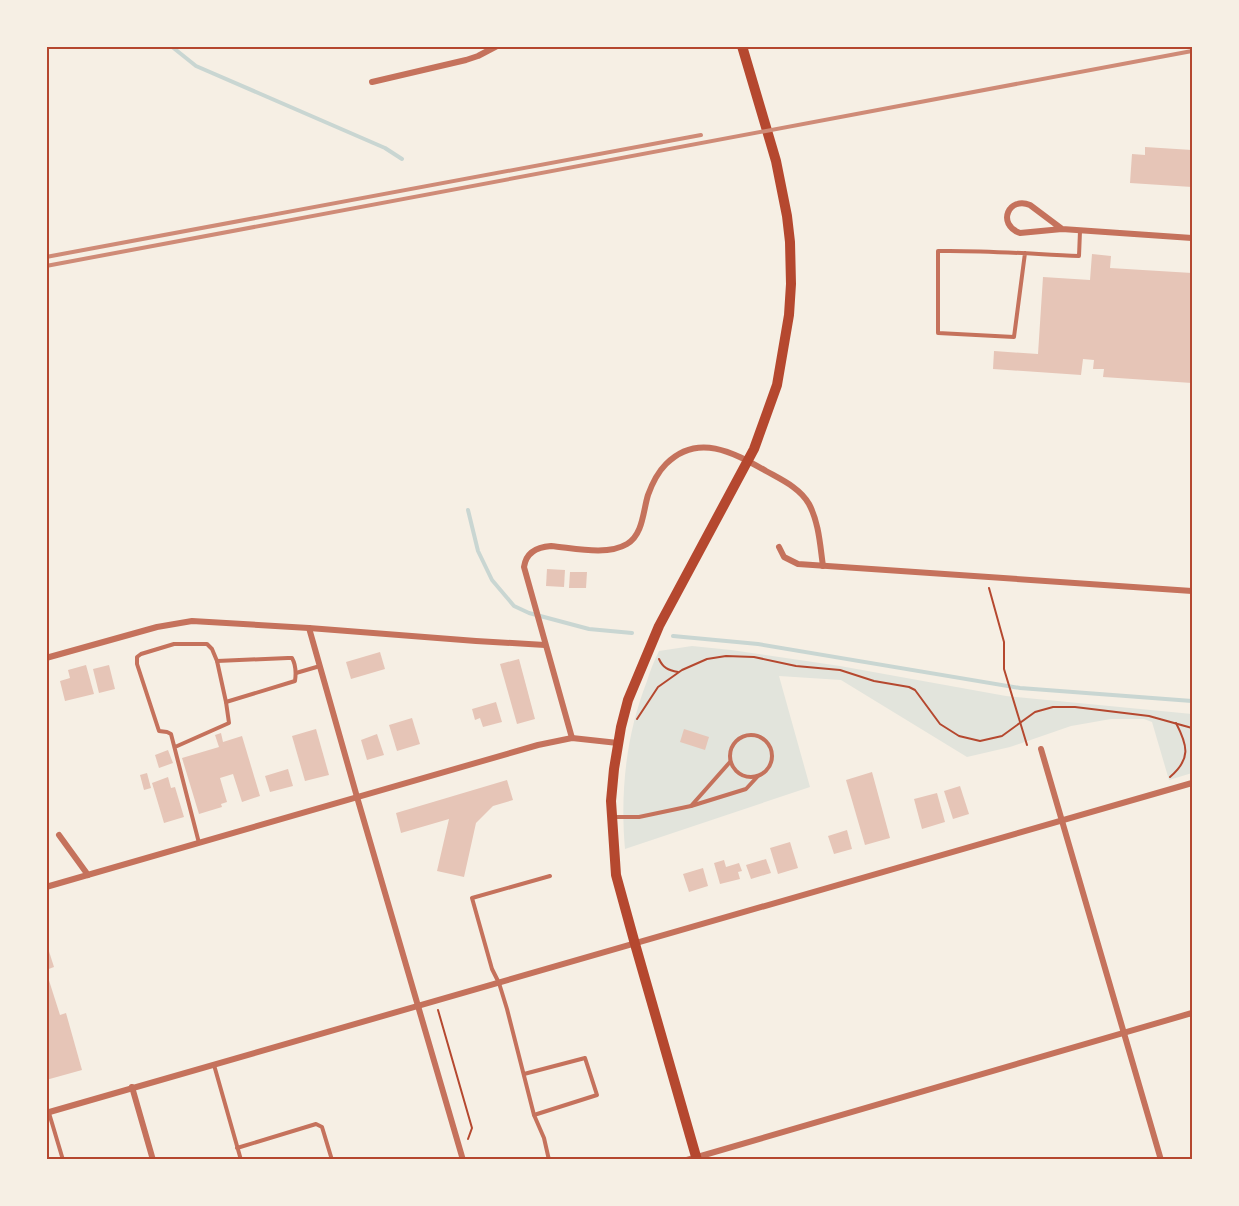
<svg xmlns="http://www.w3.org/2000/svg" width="1239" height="1206" font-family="'Noto Sans',sans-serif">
<rect width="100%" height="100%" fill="#f6efe4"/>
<path fill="#e2e4dc" d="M 692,646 L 731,650 L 840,666 L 1006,696 L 1192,714 L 1192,773 L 1169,780 L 1152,722 L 1144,719 L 1111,719 L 1071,726 L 1010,747 L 967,757 L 841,680 L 779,676 L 810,787 L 625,849 C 620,792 626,735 647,681 C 650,671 654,661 659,651 Z"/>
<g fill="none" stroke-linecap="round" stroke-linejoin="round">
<g stroke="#c9d6d2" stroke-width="4">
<polyline points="171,46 196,66 385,148 402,159"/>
<polyline points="468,510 478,551 492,580 514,606 529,613 589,629 632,633"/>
<polyline points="673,636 758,644 1020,688 1192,701"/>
</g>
</g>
<g fill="#e6c5b7">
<polygon points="1145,147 1192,150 1192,187 1130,183 1132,154 1145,155"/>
<polygon points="1092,254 1111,256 1110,268 1192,273 1192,383 1103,377 1104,369 1093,369 1094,360 1083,359 1081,375 993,369 994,351 1038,354 1043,277 1090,280"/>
<polygon points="547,569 565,570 564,587 546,586"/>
<polygon points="570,572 587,572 586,588 569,588"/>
<polygon points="380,652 385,669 351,679 346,662"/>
<polygon points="519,659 535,719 517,724 500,664"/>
<polygon points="86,665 94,694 65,701 60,681 70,678 68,670"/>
<polygon points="109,665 115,689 99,693 93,669"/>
<polygon points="496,702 502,722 483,727 480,718 475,720 472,709"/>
<polygon points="412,718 420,744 397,751 389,725"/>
<polygon points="316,729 329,775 305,781 292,736"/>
<polygon points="684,729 709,737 705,750 680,742"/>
<polygon points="221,733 223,742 242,736 260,796 242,802 233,774 220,778 227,802 221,804 222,807 199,814 182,758 219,747 215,735"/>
<polygon points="377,734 384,755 367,760 361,740"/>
<polygon points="168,750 173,763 159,768 155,755"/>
<polygon points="288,769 293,786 270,792 265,776"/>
<polygon points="872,772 890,838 865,845 846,780"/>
<polygon points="147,773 151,788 144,790 140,775"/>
<polygon points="168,777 171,788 175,787 184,817 164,823 152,783"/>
<polygon points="507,780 513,800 493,806 476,823 464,877 437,871 449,819 401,833 396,813"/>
<polygon points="960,786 969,814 953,819 944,791"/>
<polygon points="937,793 945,822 922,829 914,799"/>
<polygon points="847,830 852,849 834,854 828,836"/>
<polygon points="790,842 798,868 778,874 770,848"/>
<polygon points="766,859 771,873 751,879 746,865"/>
<polygon points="724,860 726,867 739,863 742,871 738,872 740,879 720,884 714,863"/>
<polygon points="703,868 708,886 689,892 683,874"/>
<polygon points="46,942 54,967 46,970"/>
<polygon points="46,971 60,1015 66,1013 82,1070 46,1080"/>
</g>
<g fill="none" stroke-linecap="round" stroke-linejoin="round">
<g stroke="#b5482f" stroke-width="2">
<polyline points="989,588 1004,642 1004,669 1027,745"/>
<path d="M 659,659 C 663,668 668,670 678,672"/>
<polyline points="637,719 658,687 682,670 707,659 726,656 754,657 796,666 840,670 874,681 909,687 915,690 940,724 959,736 980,741 1002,736 1035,712 1053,707 1075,707 1149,716 1192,728"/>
<path d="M 1170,777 C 1191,759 1188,746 1176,723"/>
<polyline points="438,1010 472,1128 468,1139"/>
</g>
<g stroke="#c5725c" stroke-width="4">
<path d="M 1025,253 L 1014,337 L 938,333 L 938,251 C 985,250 1032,254 1079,256 L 1080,231"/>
<polyline points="217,661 226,702"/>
<polyline points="296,673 320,666"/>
<circle cx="751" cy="756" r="21"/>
<path d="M 175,747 L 229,723 L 226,702 L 295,681 C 296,674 296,665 292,658 L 288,658 L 217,661 L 212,649 L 207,644 L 174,644 L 141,654 L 137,657 L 137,664 L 159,731 L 167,732 L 171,734 L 199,843"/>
<polyline points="691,806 730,762"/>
<polyline points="613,817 639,817 691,806 746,789 758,776"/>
<polyline points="214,1065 241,1160"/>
<polyline points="524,1074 585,1058 597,1095 534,1115"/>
<polyline points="49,1113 63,1160"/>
<polyline points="237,1148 316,1124 322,1127 332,1160"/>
<polyline points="549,1160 544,1138 534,1115 507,1009 499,983 492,969 472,898 550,876"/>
</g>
<g stroke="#c5725c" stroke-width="6">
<polyline points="372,82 466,60 478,56 497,46"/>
<path d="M 1062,229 L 1030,205 C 1009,196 996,224 1020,233 L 1062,229 L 1192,238"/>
<polyline points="779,547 784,557 798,564 1192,591"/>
<polyline points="309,628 357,797 463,1160"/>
<polyline points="46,658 157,627 192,621 309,628 476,641 545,645"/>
<path d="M 572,738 L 524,567 C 526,552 537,547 551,546 C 574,548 607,556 627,544 C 643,535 643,511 648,495 C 652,484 658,472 666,464 C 698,432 734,453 766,471 C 782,480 800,488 809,504 C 819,523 820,545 823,566"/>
<polyline points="1041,749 1161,1160"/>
<polyline points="59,835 88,875"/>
<polyline points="46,887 538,745 572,738 618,743"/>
<polyline points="132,1087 153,1160"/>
<polyline points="46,1113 1192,783"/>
<polyline points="687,1160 1192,1013"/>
</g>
<polyline stroke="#b5482f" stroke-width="10" points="697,1160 635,944 616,875 611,801 614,769 621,727 628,700 659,626 754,449 777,385 789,315 791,284 790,242 787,216 776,161 742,46"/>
<g stroke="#cf8b77" stroke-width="4">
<polyline points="46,257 701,135"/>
<polyline points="46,266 1192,51"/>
</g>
</g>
<rect width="1239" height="1206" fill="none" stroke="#f6efe4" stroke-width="96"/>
<rect x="48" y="48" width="1143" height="1110" fill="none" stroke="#b5482f" stroke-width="2"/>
</svg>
